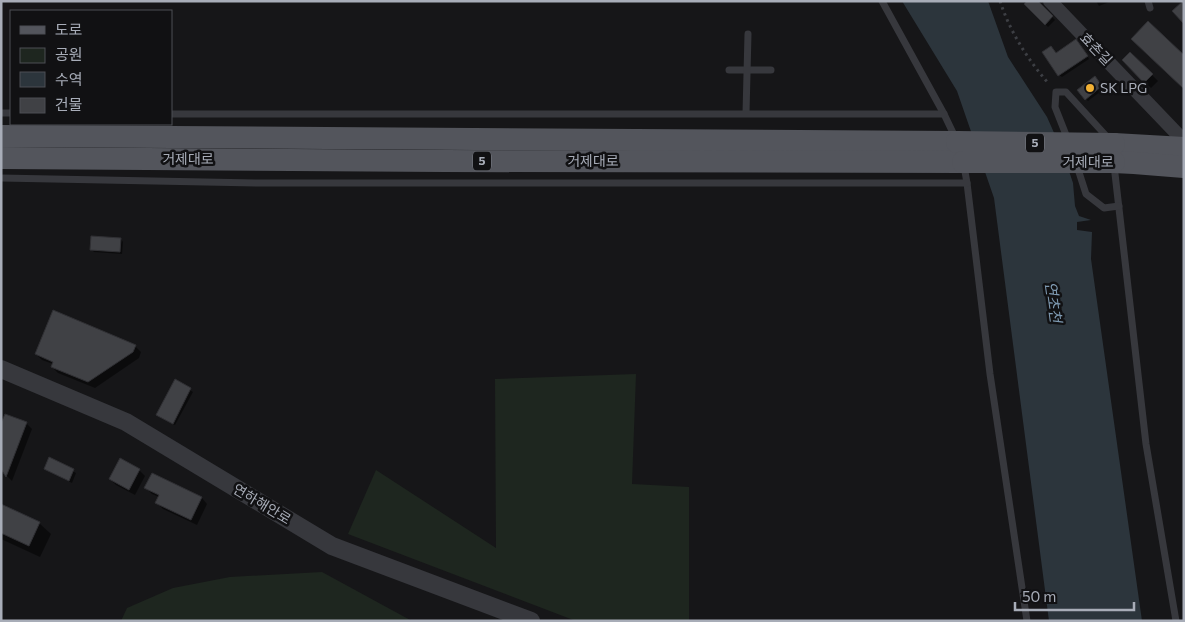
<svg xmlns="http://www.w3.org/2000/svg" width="1185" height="622" font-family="Commissioner,'Noto Sans KR',sans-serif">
<rect width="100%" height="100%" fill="#161618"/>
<g fill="#1e261f">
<polygon points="636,374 632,484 689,487 689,621 576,621 348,534 376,470 496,548 495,379"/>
<polygon points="322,572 412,621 121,621 127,608 173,588 230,577"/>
</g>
<polygon fill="#2c353c" points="902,1 988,1 1008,57 1047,117 1063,153 1073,183 1075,206 1079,216 1091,220 1077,222 1077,230 1092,232 1091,259 1142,621 1049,621 994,198 957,91"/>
<g fill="#0007">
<polygon points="1036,1 1055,20 1048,27 1026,4"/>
<polygon points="1096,1 1112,1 1099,6"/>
<polygon points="1079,43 1089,59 1062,77 1059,75 1056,54"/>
<polygon points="1130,53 1158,81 1151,88 1123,60"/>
<polygon points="1097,81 1104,89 1088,101 1086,99"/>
<polygon points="121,239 123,242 122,254 94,252 91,249"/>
<polygon points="135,346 141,352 139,358 95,388 58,373 52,367 53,364 42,360 36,354"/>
<polygon points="176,381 193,392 175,425 160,417"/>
<polygon points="26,423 32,429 12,481 7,476 1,466"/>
<polygon points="50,459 76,473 72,483 45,469"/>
<polygon points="139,470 145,476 135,495 116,485 110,479"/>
<polygon points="152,475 202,498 207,504 197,525 163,509 157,503 159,497 152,494 146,488"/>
<polygon points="1,505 39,523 51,534 40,557 1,539"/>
</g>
<g fill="#404145" stroke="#303034">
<polygon points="1027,1 1038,1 1053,16 1045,25 1024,4"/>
<polygon points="1183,1 1184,1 1184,24 1172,11"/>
<polygon points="1148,21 1184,55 1184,89 1131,39"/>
<polygon points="1076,39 1088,56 1058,76 1042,52 1051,46 1056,53"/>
<polygon points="1130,52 1153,74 1144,83 1122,60"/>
<polygon points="1095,76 1102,86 1085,100 1077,90"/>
<polygon points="91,236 121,238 120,252 90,250"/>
<polygon points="53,310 136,345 133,352 88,382 51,367 53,362 35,354"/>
<polygon points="175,379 191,388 173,424 156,415"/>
<polygon points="5,414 27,422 6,477 1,469 1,423"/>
<polygon points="49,457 74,469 69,481 44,469"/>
<polygon points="120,458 140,469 129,490 109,479"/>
<polygon points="152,473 202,497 191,520 155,503 159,495 144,488"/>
<polygon points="1,504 40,522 29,546 1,533"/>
</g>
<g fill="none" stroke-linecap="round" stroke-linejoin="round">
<path stroke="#3d3f44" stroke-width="3" stroke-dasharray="2.5 4" stroke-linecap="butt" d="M 1000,1 C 1010,32 1028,60 1049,84"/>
<g stroke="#37383d" stroke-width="7">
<polyline points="882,1 944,114 955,137"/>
<polyline points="1148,1 1150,8"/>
<polyline points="729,70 771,70"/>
<polyline points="1,113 11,113"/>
<polyline points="746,113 748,34"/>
<polyline points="171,114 944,114"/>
<polyline points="1068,140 1055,107 1056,92 1066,92 1109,139"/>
<polyline points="1114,165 1146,444 1176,621"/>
<polyline points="964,166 967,183 990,374 1027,621"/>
<polyline points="1077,166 1086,194 1104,208 1119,206"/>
<polyline points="1,178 258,183 967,183"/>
</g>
<polyline stroke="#37383d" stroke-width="14" points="1050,1 1184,141"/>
<polyline stroke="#37383d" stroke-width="18" points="1,369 126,422 332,546 531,621"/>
<g stroke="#53555c" stroke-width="22">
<polyline points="1,136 957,142"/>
<polyline points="1114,144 1184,148"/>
<polyline points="1,158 443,161 963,162"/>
<polyline points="1114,162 1134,163 1184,167"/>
</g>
<g stroke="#53555c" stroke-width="22">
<polyline points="957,142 1114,144"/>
<polyline points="963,162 1114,162"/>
</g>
</g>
<circle fill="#f2b134" stroke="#111113" stroke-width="2" cx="1090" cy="88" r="5"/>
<g text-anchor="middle" stroke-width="5" stroke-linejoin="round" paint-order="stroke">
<g fill="#111113" stroke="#7b7e86" stroke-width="1">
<rect x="1026" y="133.5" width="18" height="19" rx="4"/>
<rect x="473" y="151.5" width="18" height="19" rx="4"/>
</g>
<g font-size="12" font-weight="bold" fill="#a8adb8">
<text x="1035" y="147">5</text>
<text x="482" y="165">5</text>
</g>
<g font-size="14" fill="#a8adb8" stroke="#111113">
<text transform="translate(1096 49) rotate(46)" y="5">효촌길</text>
<text x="188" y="164">거제대로</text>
<text x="593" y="166">거제대로</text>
<text x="1088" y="167">거제대로</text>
<text transform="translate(262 504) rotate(31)" y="5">연하해안로</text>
</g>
<g font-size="14" fill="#a8adb8" stroke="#111113" text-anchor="start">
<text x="1100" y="93">SK LPG</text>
</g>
<g font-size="15" font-style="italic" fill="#7f9bb3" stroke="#111113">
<text transform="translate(1053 302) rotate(82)" y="5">연초천</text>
</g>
</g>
<rect width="1185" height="622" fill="none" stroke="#a8adb8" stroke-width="5"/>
<rect x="10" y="10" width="162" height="115" fill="#111113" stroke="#4d4f55"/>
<rect x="20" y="26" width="25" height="8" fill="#53555c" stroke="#4d4f55"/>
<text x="55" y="35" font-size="15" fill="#a8adb8">도로</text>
<rect x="20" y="48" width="25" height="15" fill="#1e261f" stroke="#4d4f55"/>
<text x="55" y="60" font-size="15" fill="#a8adb8">공원</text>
<rect x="20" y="72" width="25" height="15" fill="#2c353c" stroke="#4d4f55"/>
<text x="55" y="85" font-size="15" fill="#a8adb8">수역</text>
<rect x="20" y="98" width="25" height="15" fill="#404145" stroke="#4d4f55"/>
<text x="55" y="110" font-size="15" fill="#a8adb8">건물</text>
<path d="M1015 602v8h119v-8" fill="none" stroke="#a8adb8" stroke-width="2.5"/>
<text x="1022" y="602" font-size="15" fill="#a8adb8" stroke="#111113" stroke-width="4" paint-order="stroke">50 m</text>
</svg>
